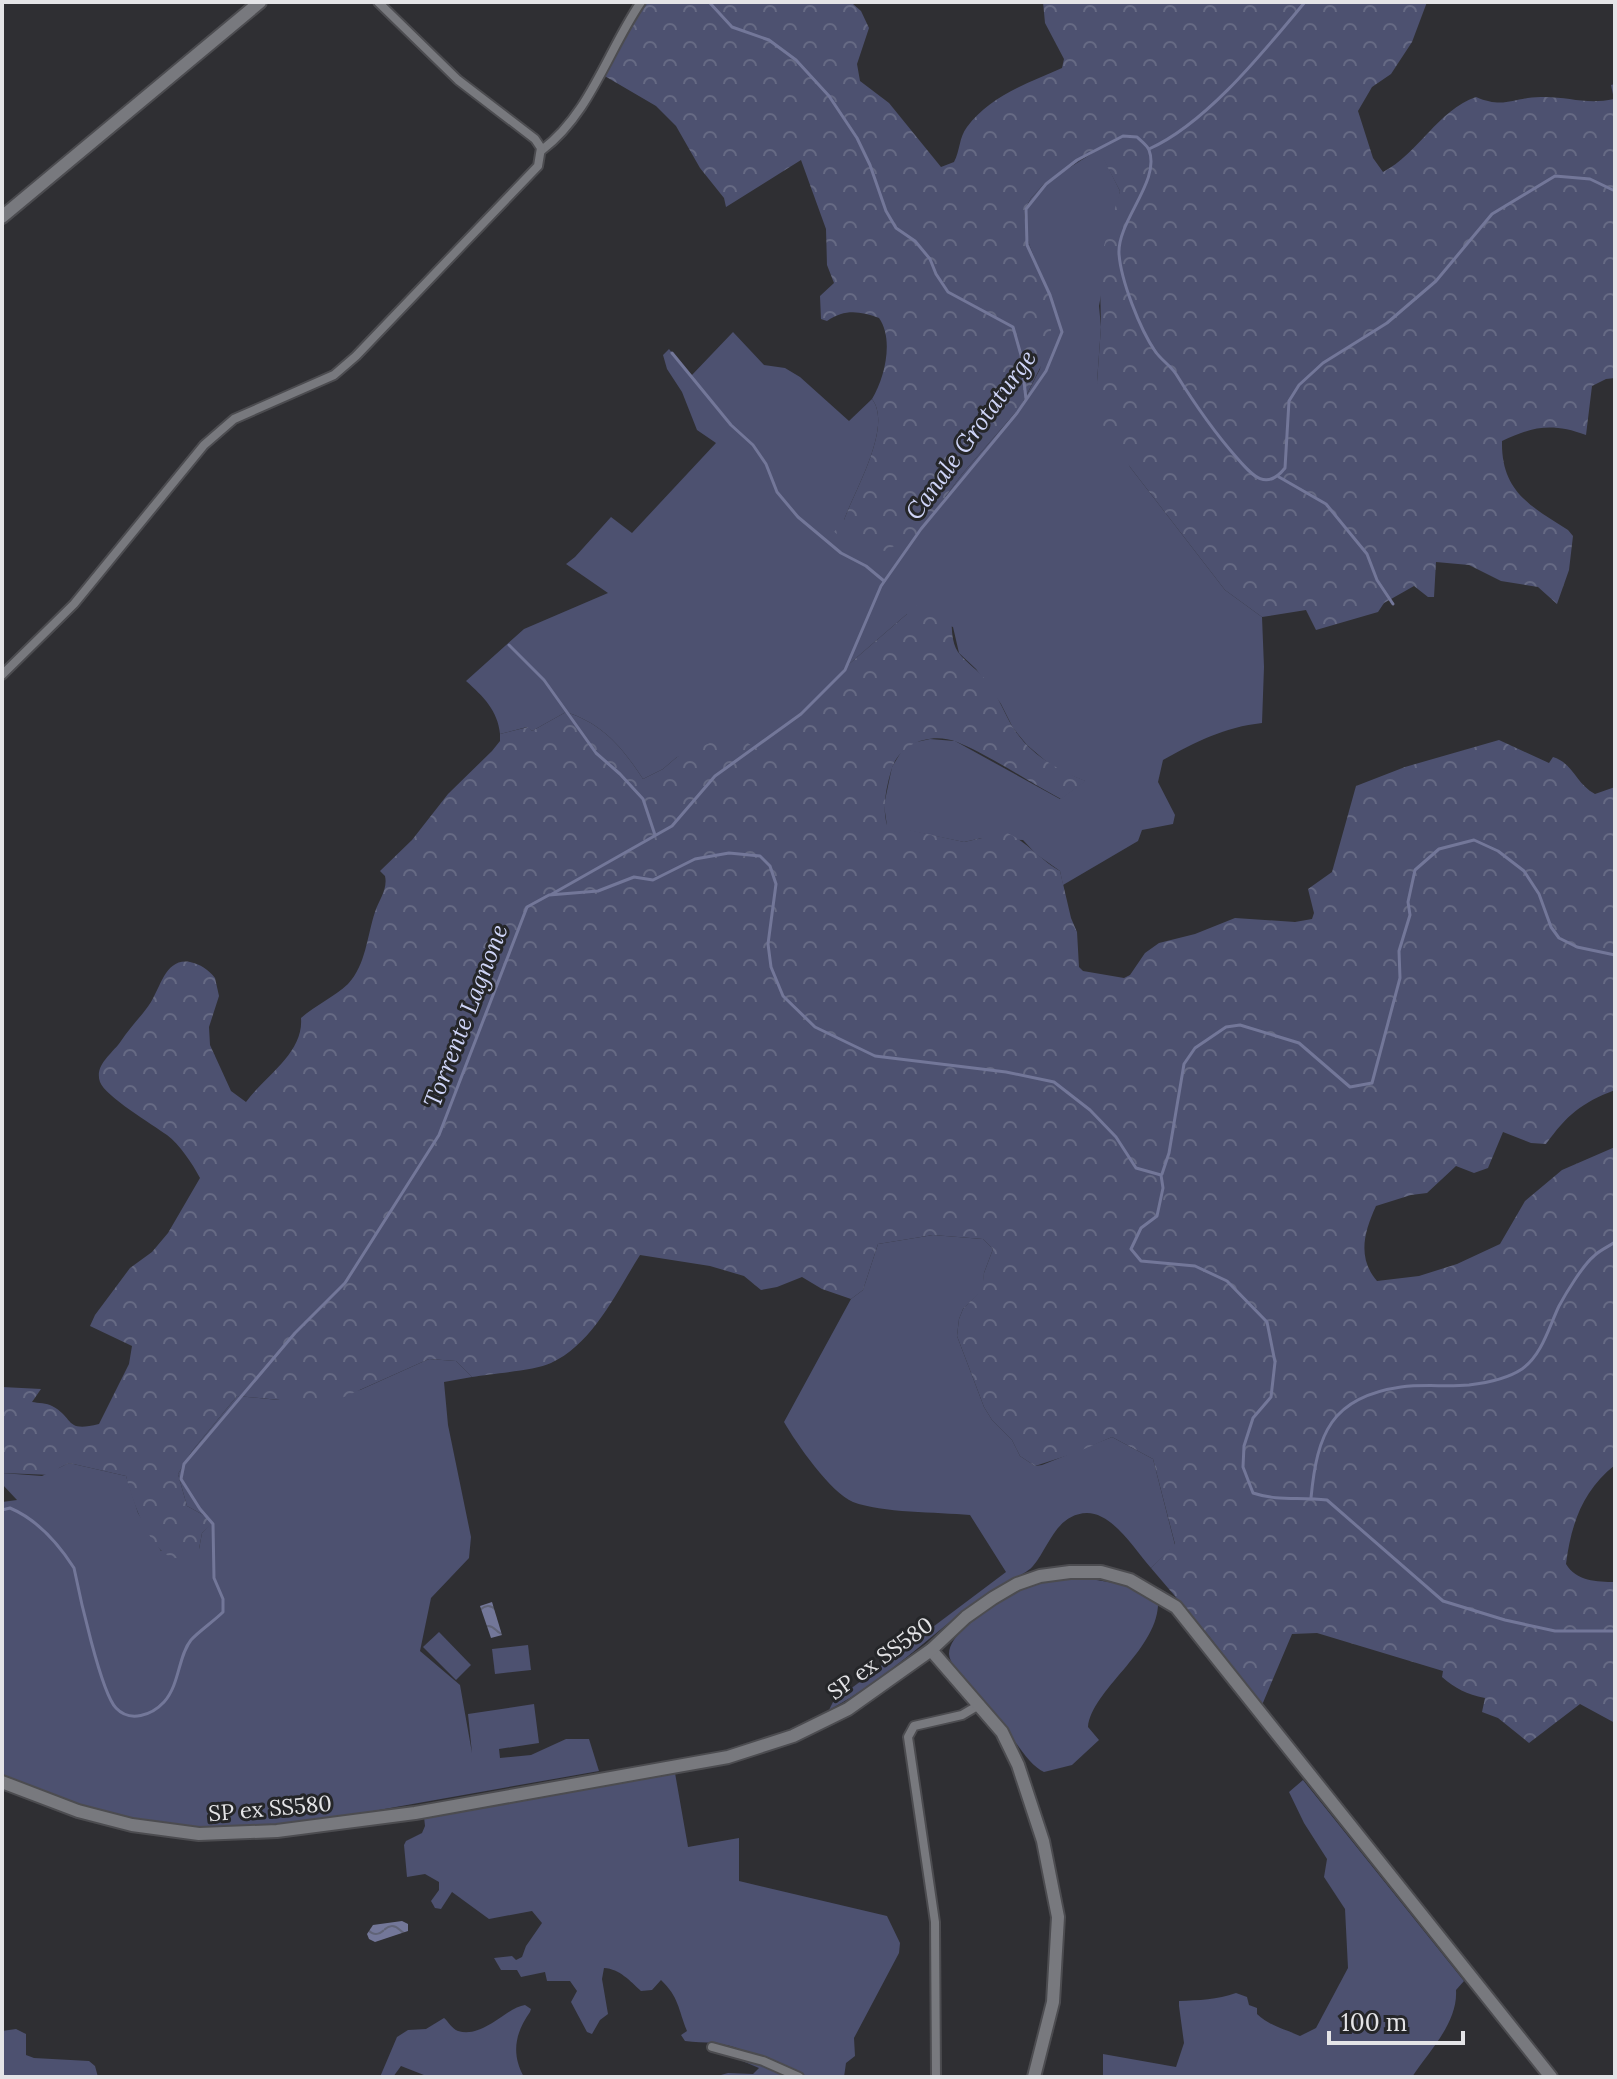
<svg xmlns="http://www.w3.org/2000/svg" width="1617" height="2079" font-family="Lora,serif">
<defs>
<pattern id="forest-crowns" width="20" height="18" patternUnits="userSpaceOnUse" patternTransform="scale(2)"><rect width="20" height="18" fill="#4d5170"/><path d="M2 6a3 3 0 1 1 6 0M12 15a3 3 0 1 1 6 0" fill="none" stroke="#666a84"/></pattern>
<pattern id="water-waves" width="16" height="10" patternUnits="userSpaceOnUse" patternTransform="scale(2)"><rect width="16" height="10" fill="#737799"/><path d="M0 5q4-4 8 0t8 0" fill="none" stroke="#606377"/></pattern>
</defs>
<rect width="100%" height="100%" fill="#2f2f33"/>
<g fill="#4d5170">
<path d="M 1099,149 L 1120,191 L 1099,306 L 1101,327 L 1097,382 L 1130,467 L 1225,590 L 1262,617 L 1264,667 L 1262,723 C 1225,727 1195,742 1163,760 L 1158,782 L 1175,815 L 1173,824 L 1142,830 L 1138,841 L 1063,885 L 1060,871 L 1036,854 L 1023,840 L 982,838 L 964,842 L 887,826 L 884,805 L 892,767 L 901,752 L 912,743 L 930,739 L 955,741 L 1060,799 L 1085,781 L 1055,769 L 1027,745 L 1013,728 L 1001,704 L 976,669 L 959,653 L 953,627 L 907,614 L 848,665 L 815,701 L 764,743 L 755,749 L 677,757 L 663,769 L 643,779 C 622,747 603,724 566,712 L 532,731 L 527,727 L 500,734 C 498,711 483,696 466,681 L 524,629 L 608,593 L 566,564 L 575,557 L 611,517 L 632,533 L 716,443 L 697,430 L 682,392 L 667,369 L 663,355 L 669,349 L 691,376 L 733,332 L 764,365 L 785,368 L 800,377 L 849,421 L 872,399 C 893,426 855,490 844,520 L 920,532 L 962,474 L 1021,406 L 1040,369 L 1050,301 L 1027,238 L 1024,211 L 1031,198 L 1045,183 Z"/>
<path d="M 933,1235 L 983,1239 L 993,1249 L 984,1273 L 983,1289 L 963,1309 L 959,1319 L 957,1336 L 984,1407 L 992,1420 L 1012,1440 L 1020,1456 L 1035,1466 L 1042,1465 L 1112,1437 L 1153,1459 L 1175,1545 L 1151,1568 C 1135,1550 1113,1513 1087,1513 C 1056,1514 1049,1547 1033,1566 C 1027,1574 998,1585 986,1594 C 934,1632 887,1679 829,1710 L 833,1702 L 1006,1572 L 970,1515 C 937,1512 882,1513 853,1502 C 831,1493 796,1443 784,1422 L 851,1299 L 863,1290 L 878,1244 Z"/>
<polygon points="429,1359 456,1361 472,1377 444,1382 448,1425 471,1537 469,1558 431,1598 420,1651 460,1685 472,1753 468,1714 534,1704 539,1743 499,1749 500,1758 531,1755 566,1739 589,1739 599,1771 266,1830 167,1829 82,1806 2,1775 2,1502 17,1500 2,1484 2,1473 42,1476 69,1463 126,1476 138,1513 161,1551 199,1549 202,1533 211,1524 207,1517 187,1506 178,1474 192,1451 237,1396 279,1400 360,1390"/>
<path d="M 1079,1577 L 1126,1585 L 1162,1606 L 1158,1606 C 1155,1652 1092,1690 1088,1727 L 1099,1740 L 1072,1765 L 1044,1772 C 1028,1765 1013,1737 1001,1722 C 989,1708 950,1671 949,1654 C 949,1644 957,1635 964,1628 C 995,1596 1035,1579 1079,1577 Z"/>
<polygon points="439,1632 471,1665 456,1680 423,1647"/>
<polygon points="528,1645 531,1670 495,1674 492,1649"/>
<path d="M 675,1773 L 688,1847 L 739,1838 L 739,1881 L 887,1916 L 900,1943 L 899,1953 L 854,2038 L 855,2056 L 846,2063 L 844,2077 L 714,2077 L 728,2073 L 753,2074 L 759,2068 L 740,2060 L 744,2058 L 742,2050 C 725,2042 704,2043 685,2041 L 681,2035 L 687,2031 C 678,2009 679,1997 661,1980 L 652,1990 L 641,1991 C 630,1981 620,1969 604,1968 L 602,1979 L 608,2014 L 600,2020 L 592,2034 L 587,2032 L 571,2002 L 577,1991 L 570,1981 L 547,1981 L 545,1972 L 521,1977 L 517,1970 L 501,1970 L 494,1958 L 512,1956 L 516,1960 L 522,1957 L 526,1946 L 542,1923 L 532,1911 L 489,1919 L 452,1892 L 441,1909 L 435,1908 L 431,1901 L 439,1890 L 439,1882 L 425,1874 L 407,1877 L 404,1845 L 406,1841 L 422,1833 L 425,1826 L 424,1817 L 655,1774 L 656,1777 Z"/>
<path d="M 1303,1780 L 1464,1981 L 1456,1990 C 1458,2023 1429,2051 1412,2077 L 1103,2077 L 1103,2054 L 1176,2067 L 1184,2043 L 1179,2006 L 1179,2001 C 1199,2000 1217,2000 1236,1993 L 1247,1997 L 1249,2005 L 1257,2008 L 1257,2014 C 1271,2027 1285,2029 1300,2036 L 1316,2028 L 1348,1968 L 1345,1909 L 1324,1877 L 1327,1859 L 1304,1823 L 1289,1792 Z"/>
<path d="M 525,2005 L 531,2009 L 530,2012 C 515,2033 511,2054 524,2077 L 429,2077 L 401,2066 L 393,2077 L 380,2077 L 397,2037 L 408,2030 L 426,2029 L 444,2018 C 448,2021 452,2029 458,2031 C 483,2039 507,2007 525,2005 Z"/>
<polygon points="16,2029 26,2034 26,2055 34,2058 89,2061 95,2066 98,2077 2,2077 2,2031"/>
</g>
<g fill="url(#forest-crowns)">
<path d="M 646,2 L 853,4 L 861,11 L 869,28 L 857,64 L 860,81 L 889,103 L 941,167 L 954,162 C 960,151 959,137 967,127 C 990,96 1028,83 1062,68 L 1064,59 L 1045,23 L 1043,2 L 1427,2 L 1412,42 L 1391,74 L 1372,87 L 1358,111 L 1373,158 L 1383,172 C 1418,154 1438,110 1476,97 C 1506,110 1515,96 1544,97 C 1570,97 1587,105 1614,99 L 1611,85 L 1615,84 L 1615,378 L 1606,379 L 1592,386 L 1586,435 C 1553,423 1533,426 1502,441 C 1501,491 1530,506 1568,530 L 1573,536 L 1569,570 L 1557,604 L 1538,587 L 1501,581 L 1469,565 L 1436,562 L 1434,597 L 1428,597 L 1414,586 L 1384,603 L 1378,612 L 1316,630 L 1306,610 L 1262,617 L 1225,590 L 1130,467 L 1103,425 L 1098,404 L 1097,382 L 1101,327 L 1100,282 L 1103,249 L 1120,191 L 1098,149 L 1045,183 L 1031,198 L 1024,211 L 1027,238 L 1050,298 L 1052,320 L 1050,341 L 1044,360 L 1021,406 L 962,474 L 920,532 L 885,551 L 855,546 L 834,532 L 844,520 C 855,490 893,426 872,399 C 885,378 894,339 879,318 C 859,311 845,309 827,321 L 821,319 L 820,296 L 834,283 L 827,265 L 826,229 L 801,160 L 726,207 L 724,198 L 700,168 L 676,126 L 656,106 L 603,75 Z"/>
<path d="M 932,601 C 962,612 945,630 958,652 C 966,663 980,671 988,683 C 998,696 1004,712 1012,726 C 1029,754 1057,770 1086,781 L 1061,799 C 1029,782 989,755 957,742 C 931,732 899,743 891,771 C 886,789 882,807 887,825 L 964,842 L 982,838 L 991,829 C 1021,832 1035,857 1060,871 L 1071,918 L 1077,932 L 1079,967 L 1083,971 L 1124,978 L 1130,975 L 1145,953 L 1159,943 L 1195,934 L 1235,918 L 1295,922 L 1312,919 L 1314,913 L 1308,889 L 1332,872 L 1356,786 L 1405,767 L 1499,740 L 1549,763 L 1553,757 C 1573,763 1576,784 1595,794 L 1615,787 L 1615,1090 C 1581,1103 1567,1115 1546,1144 L 1531,1143 L 1503,1132 L 1488,1168 L 1474,1173 L 1456,1166 L 1427,1193 L 1411,1195 L 1376,1206 C 1364,1232 1357,1258 1377,1281 L 1419,1276 L 1457,1264 L 1500,1244 L 1525,1201 L 1562,1170 L 1615,1147 L 1615,1465 C 1582,1491 1571,1525 1566,1564 C 1576,1581 1597,1582 1615,1582 L 1615,1723 L 1580,1704 L 1529,1743 L 1498,1718 L 1482,1712 L 1485,1698 C 1466,1694 1456,1689 1442,1677 L 1443,1671 L 1317,1633 L 1292,1634 L 1262,1705 L 1209,1636 L 1151,1568 L 1175,1544 L 1153,1459 L 1112,1437 L 1075,1453 L 1035,1466 L 1020,1456 L 1012,1440 L 992,1420 L 984,1407 L 957,1336 L 959,1319 L 963,1309 L 982,1289 L 984,1273 L 993,1249 L 983,1239 L 933,1235 L 878,1244 L 863,1290 L 851,1299 L 822,1289 L 802,1277 L 777,1287 L 761,1290 L 744,1276 L 710,1266 L 640,1255 C 617,1291 593,1344 551,1363 C 534,1371 493,1373 472,1377 L 456,1361 L 429,1359 L 335,1401 L 311,1403 L 237,1396 L 192,1451 L 178,1474 L 187,1506 L 207,1517 L 212,1524 L 202,1533 L 199,1549 C 191,1554 184,1559 175,1558 C 150,1554 131,1497 126,1476 L 69,1463 L 59,1468 L 52,1475 L 2,1473 L 2,1387 L 41,1389 L 32,1402 C 38,1403 47,1403 52,1406 C 75,1418 64,1433 99,1424 L 129,1364 L 132,1346 L 90,1326 L 95,1315 L 130,1268 L 152,1252 L 168,1233 L 200,1178 C 192,1163 180,1145 167,1135 C 153,1125 105,1096 100,1082 C 94,1065 113,1053 121,1041 C 130,1027 142,1016 151,1002 C 161,986 166,958 190,962 C 200,964 209,970 215,978 L 219,996 L 209,1027 L 210,1045 L 231,1091 L 246,1102 C 265,1076 304,1053 301,1018 C 316,1005 334,997 348,984 C 366,965 367,936 375,912 C 379,900 388,889 385,876 L 380,871 L 412,840 L 448,794 L 492,751 L 500,741 L 500,734 L 528,727 L 532,731 L 566,712 C 603,724 622,747 643,779 L 663,769 L 677,757 L 733,733 L 755,748 L 815,701 L 848,665 L 907,614 L 919,604 Z"/>
</g>
<g fill="url(#water-waves)">
<polygon points="492,1602 502,1635 491,1638 480,1606"/>
<polygon points="402,1921 408,1924 408,1931 375,1942 369,1939 367,1934 373,1925"/>
</g>
<g fill="none" stroke-linecap="round" stroke-linejoin="round">
<g stroke="#737799" stroke-width="3">
<polyline points="709,2 732,27 769,40 796,60 829,96 857,138 870,165 886,211 896,228 915,241 930,259 936,274 948,292 1013,327 1021,355 1026,399"/>
<path d="M 1149,149 C 1207,123 1264,51 1305,2"/>
<polyline points="672,353 731,425 753,445 766,464 777,492 798,517 841,553 866,566 884,581"/>
<polyline points="1279,477 1326,504 1367,554 1377,580 1393,604"/>
<polyline points="509,645 544,680 596,753 620,774 643,799 655,835"/>
<path d="M 552,894 L 672,826 L 715,776 L 801,714 L 845,670 L 881,586 L 921,529 L 1017,413 L 1046,371 L 1062,332 L 1050,295 L 1027,245 L 1026,209 L 1046,184 L 1077,160 L 1123,136 L 1137,137 C 1141,141 1147,145 1149,150 C 1161,181 1117,221 1119,254 C 1121,281 1140,329 1155,351 C 1161,360 1170,365 1176,374 C 1194,403 1214,432 1237,458 C 1252,475 1266,492 1285,468 L 1289,401 L 1299,385 L 1323,363 L 1387,323 L 1436,281 L 1492,214 L 1555,176 L 1590,179 L 1615,191"/>
<polyline points="1162,1174 1169,1153 1184,1064 1195,1048 1226,1027 1240,1025 1299,1043 1350,1087 1372,1083 1400,978 1399,951 1410,915 1408,902 1415,870 1439,849 1474,840 1498,851 1524,871 1539,894 1551,927 1559,938 1577,947 1615,955"/>
<path d="M 1311,1498 C 1317,1434 1331,1397 1401,1387 C 1423,1384 1447,1387 1469,1385 C 1486,1383 1507,1379 1522,1369 C 1542,1355 1549,1327 1559,1306 C 1566,1293 1583,1265 1594,1256 C 1600,1250 1608,1247 1615,1242"/>
<path d="M 2,1510 L 10,1508 C 38,1520 58,1543 74,1568 C 79,1593 101,1693 116,1708 C 130,1723 152,1715 164,1702 C 180,1684 178,1656 191,1640 C 198,1632 214,1621 223,1612 L 223,1599 L 214,1578 L 213,1524 L 200,1509 L 181,1479 L 184,1464 L 295,1333 L 345,1283 L 439,1135 L 527,907 L 549,895 L 598,891 L 634,877 L 653,880 L 695,859 L 729,853 L 760,856 L 770,866 L 776,884 L 768,944 L 771,967 L 783,996 L 815,1027 L 875,1056 L 1006,1072 L 1054,1082 L 1090,1110 L 1116,1137 L 1136,1168 L 1161,1175 L 1163,1188 L 1157,1216 L 1141,1228 L 1131,1249 L 1141,1261 L 1195,1266 L 1227,1281 L 1267,1322 L 1275,1362 L 1271,1397 L 1253,1418 L 1244,1446 L 1243,1467 L 1253,1493 C 1280,1502 1300,1496 1327,1500 L 1443,1601 L 1505,1620 L 1555,1631 L 1615,1631"/>
</g>
<g stroke="#4c4c50" stroke-width="12">
<g id="street">
<path d="M 542,150 C 590,114 608,50 641,2"/>
<polyline points="2,675 74,604 204,445 234,419 334,375 356,356 538,166 541,148 535,139 458,80 378,2"/>
<polyline points="712,2047 763,2061 799,2077"/>
<polyline points="936,2077 935,1922 908,1737 914,1726 962,1715 979,1705"/>
</g>
</g>
<g stroke="#4c4c50" stroke-width="16">
<g id="secondary">
<polyline points="2,217 260,2"/>
<polyline points="931,1650 1002,1732 1018,1765 1043,1841 1058,1917 1053,2002 1034,2077"/>
<polyline points="2,1782 78,1811 132,1825 199,1834 277,1831 415,1813 728,1757 793,1736 848,1709 931,1650 966,1617 993,1598 1017,1584 1040,1576 1070,1572 1101,1572 1130,1580 1176,1607 1551,2077"/>
</g>
</g>
<use href="#street" stroke="#78797e" stroke-width="8"/>
<use href="#secondary" stroke="#78797e" stroke-width="12"/>
</g>
<g text-anchor="middle" stroke-width="6" stroke-linejoin="round" paint-order="stroke">
<g font-size="22" fill="#e4e4e7" stroke="#252629">
<text transform="translate(880 1658) rotate(-36)" y="8">SP ex SS580</text>
<text transform="translate(270 1808) rotate(-5)" y="8">SP ex SS580</text>
</g>
<g font-size="24" font-style="italic" fill="#cfd5f8" stroke="#252629">
<text transform="translate(971 435) rotate(-54)" y="8">Canale Grotaturge</text>
<text transform="translate(466 1016) rotate(-69)" y="8">Torrente Lagnone</text>
</g>
</g>
<rect width="1617" height="2079" fill="none" stroke="#e4e4e7" stroke-width="8"/>
<path d="M1329 2031v12h134v-12" fill="none" stroke="#e4e4e7" stroke-width="4"/>
<text x="1341" y="2031" font-size="24" fill="#e4e4e7" stroke="#252629" stroke-width="6" paint-order="stroke">100 m</text>
</svg>
